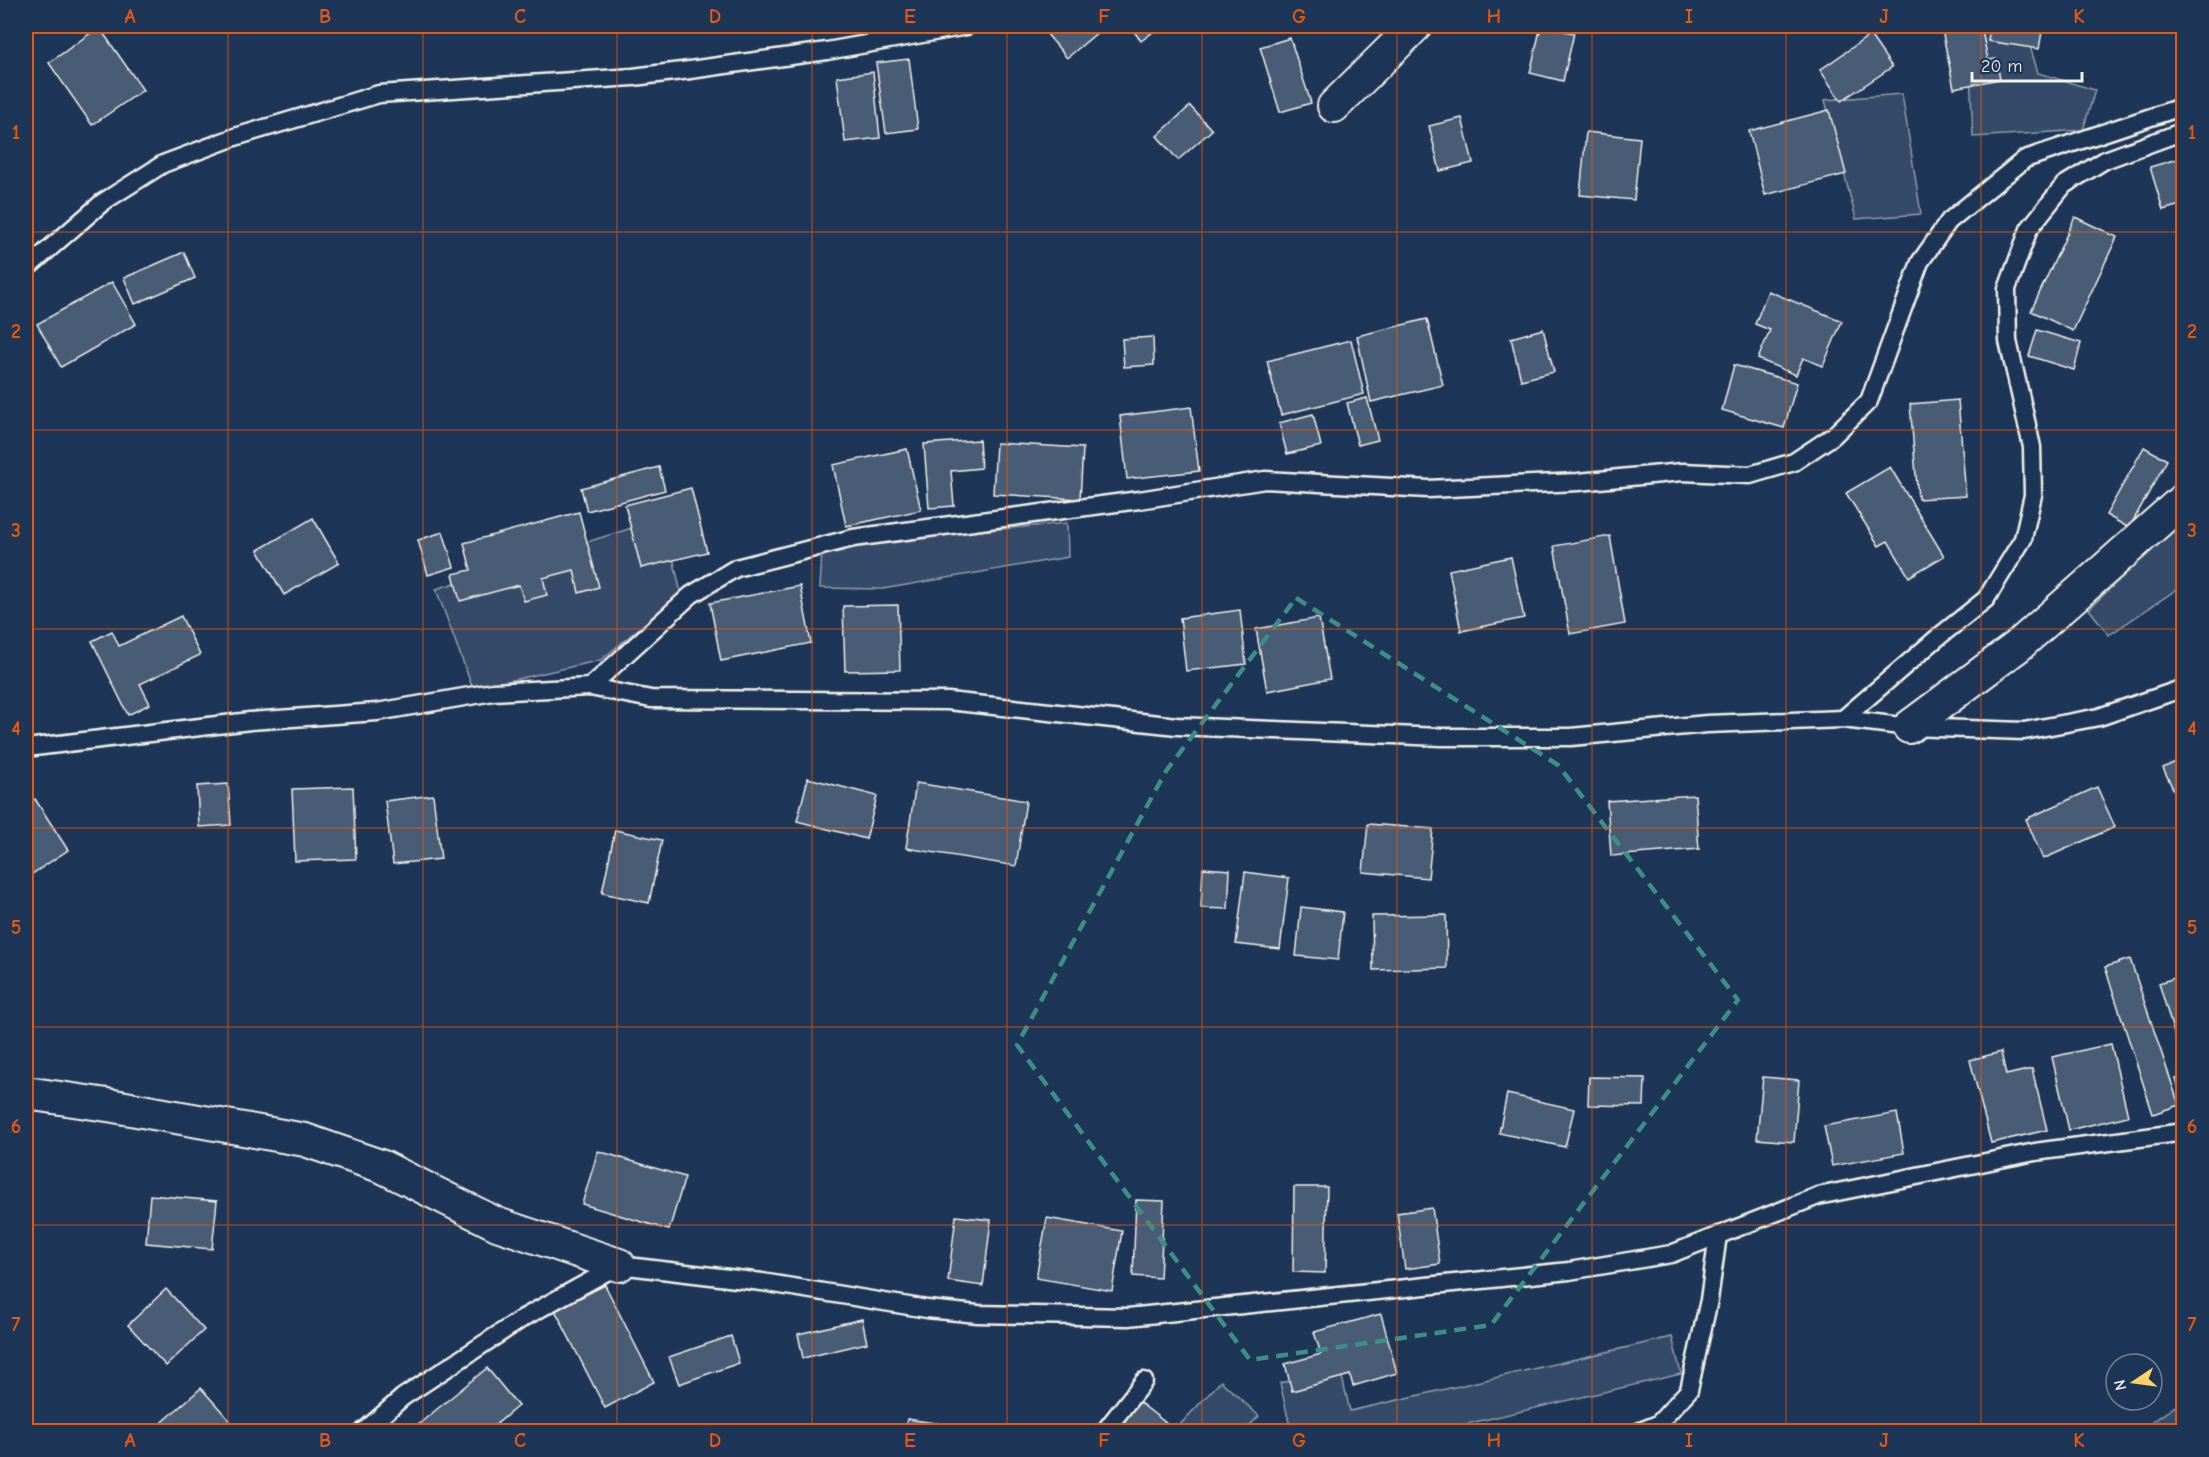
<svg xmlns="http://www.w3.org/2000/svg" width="2209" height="1457" font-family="'Comic Neue',sans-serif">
<rect width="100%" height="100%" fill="#1d3557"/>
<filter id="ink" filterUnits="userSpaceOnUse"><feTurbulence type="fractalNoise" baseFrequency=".0167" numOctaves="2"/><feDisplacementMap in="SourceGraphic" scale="12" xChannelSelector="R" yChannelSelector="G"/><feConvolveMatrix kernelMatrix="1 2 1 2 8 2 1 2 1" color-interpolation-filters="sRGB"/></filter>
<g filter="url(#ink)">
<g fill="#354a67" stroke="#949ea8" stroke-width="1.5">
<polygon points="1968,26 2024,26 2038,73 2095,90 2083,130 1973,137"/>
<polygon points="1902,94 1921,214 1856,219 1825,100"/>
<polygon points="664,518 681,593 601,660 473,689 436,589"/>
<polygon points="2183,518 2183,585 2109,635 2089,609"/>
<polygon points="1067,523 1068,557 883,589 820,588 822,551 865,541"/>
<polygon points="1672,1337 1681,1374 1432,1432 1291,1431 1280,1383 1340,1369 1350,1411"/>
<polygon points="1221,1381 1259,1416 1244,1431 1174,1431"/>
<polygon points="2183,1401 2183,1431 2139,1431"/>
</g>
<g fill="#485b74" stroke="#f4f1e8" stroke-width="1.5">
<polygon points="1057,26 1105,26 1067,58 1047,34"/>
<polygon points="1130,26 1161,26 1141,41"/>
<polygon points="1541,26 1574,33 1563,81 1530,73"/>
<polygon points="1964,26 1981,26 1988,60 1996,59 2000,79 1954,88 1942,30"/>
<polygon points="1990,26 2043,26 2039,49 1988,41"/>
<polygon points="99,27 143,90 92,125 49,63"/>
<polygon points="1870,35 1892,67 1841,101 1820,70"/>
<polygon points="1290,38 1311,103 1280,112 1260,47"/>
<polygon points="909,59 918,129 886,133 876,63"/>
<polygon points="873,72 880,138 845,142 837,77"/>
<polygon points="1190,106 1212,130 1178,160 1157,136"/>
<polygon points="1829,110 1846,174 1765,195 1749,131"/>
<polygon points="1462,118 1473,163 1440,171 1429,126"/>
<polygon points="1586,132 1640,138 1634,200 1580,195"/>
<polygon points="2184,157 2184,204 2163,210 2150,167"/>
<polygon points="2075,217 2117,237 2073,331 2031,311"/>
<polygon points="184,252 195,278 135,304 124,278"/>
<polygon points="112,282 136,324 61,367 37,324"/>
<polygon points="1768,291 1842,321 1823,366 1803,358 1796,375 1758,359 1770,330 1755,324"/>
<polygon points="1427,319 1443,385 1371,402 1357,336"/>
<polygon points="1543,329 1554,372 1521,380 1511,338"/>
<polygon points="2037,330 2081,343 2074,370 2029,356"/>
<polygon points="1153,337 1154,365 1124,367 1122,339"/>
<polygon points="1351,340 1364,394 1281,415 1267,361"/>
<polygon points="1734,365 1797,383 1784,428 1722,410"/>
<polygon points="1367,398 1378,440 1358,445 1347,403"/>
<polygon points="1958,400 1966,496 1918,499 1910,404"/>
<polygon points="1191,407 1199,471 1127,479 1120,416"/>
<polygon points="1313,414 1321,446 1287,454 1279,423"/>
<polygon points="979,440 981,468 951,471 954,506 929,508 924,444"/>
<polygon points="996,443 1083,448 1080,499 993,494"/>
<polygon points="2144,447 2167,460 2129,528 2106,515"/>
<polygon points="907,449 921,510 846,526 833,465"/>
<polygon points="659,467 665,490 587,511 581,488"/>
<polygon points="1890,467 1944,556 1909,577 1888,541 1879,546 1846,493"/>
<polygon points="691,488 707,552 641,568 625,505"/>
<polygon points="579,512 599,587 579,593 574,570 543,578 547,595 524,601 519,585 460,601 453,574 471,570 464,543"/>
<polygon points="313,518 339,563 284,595 258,550"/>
<polygon points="443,532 454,567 428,575 418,540"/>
<polygon points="1610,536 1625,624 1570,634 1554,546"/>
<polygon points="1511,557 1524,618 1461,631 1449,570"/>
<polygon points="800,586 811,643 721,661 710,603"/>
<polygon points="898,605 900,670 845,671 843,606"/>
<polygon points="1240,610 1246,664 1186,671 1180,618"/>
<polygon points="181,616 200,655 140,684 150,704 128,715 92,641 112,631 119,646"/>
<polygon points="1319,618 1330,679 1267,691 1256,629"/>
<polygon points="2184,758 2184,811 2163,768"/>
<polygon points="808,778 877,796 866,839 797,821"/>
<polygon points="916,783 1026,801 1016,866 906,848"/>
<polygon points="228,784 231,825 199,827 197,786"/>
<polygon points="353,787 356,859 295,861 292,789"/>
<polygon points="2097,787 2115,827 2043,859 2026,819"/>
<polygon points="433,795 441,859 393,864 385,801"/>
<polygon points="1695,795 1699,849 1611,856 1607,801"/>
<polygon points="35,799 68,850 26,878 26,805"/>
<polygon points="1368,824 1433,829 1428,878 1363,872"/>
<polygon points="615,830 662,840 649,903 602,893"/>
<polygon points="1203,868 1230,870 1228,909 1201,908"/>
<polygon points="1245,872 1289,878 1280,949 1236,944"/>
<polygon points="1301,907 1343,912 1338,960 1296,956"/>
<polygon points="1446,915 1447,968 1373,970 1372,916"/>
<polygon points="2130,959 2179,1105 2153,1114 2105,967"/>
<polygon points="2184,975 2184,1067 2159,983"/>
<polygon points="2111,1044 2128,1116 2069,1130 2052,1057"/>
<polygon points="2001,1052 2006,1075 2032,1069 2047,1130 1991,1143 1970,1060"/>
<polygon points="2184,1076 2184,1106 2176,1079"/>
<polygon points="1589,1077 1645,1078 1644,1106 1588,1105"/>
<polygon points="1763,1077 1799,1080 1794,1142 1757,1139"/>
<polygon points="1507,1094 1574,1109 1565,1147 1499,1133"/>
<polygon points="1897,1113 1904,1153 1832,1166 1824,1126"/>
<polygon points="598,1151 685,1177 669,1230 582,1204"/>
<polygon points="1294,1187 1327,1187 1325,1273 1293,1272"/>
<polygon points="150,1195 217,1201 212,1249 146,1243"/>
<polygon points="1136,1200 1164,1201 1160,1278 1133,1276"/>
<polygon points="1432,1208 1440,1264 1405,1269 1397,1213"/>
<polygon points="956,1216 991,1220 983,1286 948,1281"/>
<polygon points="1047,1218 1122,1231 1112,1291 1036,1278"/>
<polygon points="605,1285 654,1382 605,1408 555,1310"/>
<polygon points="166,1289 204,1330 166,1366 128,1325"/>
<polygon points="1381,1314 1397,1373 1353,1386 1350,1375 1292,1391 1285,1364 1321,1354 1314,1332"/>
<polygon points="862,1319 867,1343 803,1358 798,1334"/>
<polygon points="731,1336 739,1363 679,1384 669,1357"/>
<polygon points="487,1368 518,1406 487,1432 417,1432 414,1428"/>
<polygon points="201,1388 231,1422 220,1432 161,1432 157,1427"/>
<polygon points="1139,1402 1171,1427 1168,1432 1116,1432"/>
<polygon points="907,1419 962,1427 961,1432 905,1432"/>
<polygon points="868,1425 870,1432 846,1432"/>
</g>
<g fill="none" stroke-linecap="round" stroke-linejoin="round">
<g stroke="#f4f1e8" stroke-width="21">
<g id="lane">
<polyline points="26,269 103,202 163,164 235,137 379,94 633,77 690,70 827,51 967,26"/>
<polyline points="590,687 651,699 948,701 1177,726 1441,737 1571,737 1707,724 1843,719 1909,727 2024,731 2099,717 2184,688"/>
<polyline points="1843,719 1936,639 1986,599 2023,539 2033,495 2032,447 2008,341 2007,289 2029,229 2064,185 2105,160 2184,131"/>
<polyline points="26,748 250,721 377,712 493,692 590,687 691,595 736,568 853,538 1139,500 1265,480 1428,489 1578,482 1682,472 1750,475 1794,462 1833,436 1869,401 1920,262 1949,221 2025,159 2184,106"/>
<polyline points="363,1432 403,1397 523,1318 619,1265 762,1282 927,1309 978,1314 1128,1317 1569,1271 1671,1254 1818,1196 2035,1152 2184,1132"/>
<polyline points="1104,1432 1144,1381"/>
<polyline points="1638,1432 1658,1424 1689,1390 1709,1300 1718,1235"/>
</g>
</g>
<g stroke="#f4f1e8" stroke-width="36">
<g id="street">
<polyline points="1334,106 1415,26"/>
<polyline points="1909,727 2018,646 2184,499"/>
<polyline points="26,1093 114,1106 305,1140 383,1167 497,1224 619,1265"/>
</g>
</g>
<use href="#lane" stroke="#1d3557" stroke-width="16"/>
<use href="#street" stroke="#1d3557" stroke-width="32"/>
</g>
</g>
<path fill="none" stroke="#3d8f86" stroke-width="4.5" stroke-dasharray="12 8" stroke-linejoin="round" d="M 1296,598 L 1558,765 L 1738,1000 L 1491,1325 L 1250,1360 L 1017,1045 L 1166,771 Z"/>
<path fill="none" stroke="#e8590c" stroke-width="1.5" stroke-opacity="0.55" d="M 228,26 L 228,1432M 423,26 L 423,1432M 617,26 L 617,1432M 812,26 L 812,1432M 1007,26 L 1007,1432M 1202,26 L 1202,1432M 1397,26 L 1397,1432M 1592,26 L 1592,1432M 1786,26 L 1786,1432M 1981,26 L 1981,1432M 26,232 L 2184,232M 26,430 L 2184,430M 26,629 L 2184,629M 26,828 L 2184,828M 26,1027 L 2184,1027M 26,1225 L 2184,1225"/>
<rect width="2209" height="1457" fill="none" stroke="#1d3557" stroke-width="66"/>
<g transform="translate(2134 1382) rotate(257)"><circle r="28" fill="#1d3557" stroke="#738091" stroke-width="1.5"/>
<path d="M0-4.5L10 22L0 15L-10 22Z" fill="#ffd166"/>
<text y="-9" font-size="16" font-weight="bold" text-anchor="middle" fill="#f4f1e8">N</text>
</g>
<path d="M1972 72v9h110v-9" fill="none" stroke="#f4f1e8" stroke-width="3"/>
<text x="1981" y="72" font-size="18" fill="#f4f1e8" stroke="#1d3557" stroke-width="4.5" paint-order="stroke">20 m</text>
<rect x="33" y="33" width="2143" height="1391" fill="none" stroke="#e8590c" stroke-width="2"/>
<g font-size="20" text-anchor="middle" font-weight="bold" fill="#e8590c">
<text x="130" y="23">A</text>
<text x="325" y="23">B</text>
<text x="520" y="23">C</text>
<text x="715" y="23">D</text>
<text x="910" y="23">E</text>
<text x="1104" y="23">F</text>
<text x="1299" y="23">G</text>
<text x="1494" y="23">H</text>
<text x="1689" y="23">I</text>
<text x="1884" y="23">J</text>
<text x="2079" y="23">K</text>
<text x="16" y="139">1</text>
<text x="2192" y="139">1</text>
<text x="16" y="338">2</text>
<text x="2192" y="338">2</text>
<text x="16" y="537">3</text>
<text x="2192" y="537">3</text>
<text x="16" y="735">4</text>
<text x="2192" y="735">4</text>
<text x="16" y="934">5</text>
<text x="2192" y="934">5</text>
<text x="16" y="1133">6</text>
<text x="2192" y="1133">6</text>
<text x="16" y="1331">7</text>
<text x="2192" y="1331">7</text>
<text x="130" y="1447">A</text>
<text x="325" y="1447">B</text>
<text x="520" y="1447">C</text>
<text x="715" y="1447">D</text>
<text x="910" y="1447">E</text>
<text x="1104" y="1447">F</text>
<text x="1299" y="1447">G</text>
<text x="1494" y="1447">H</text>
<text x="1689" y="1447">I</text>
<text x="1884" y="1447">J</text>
<text x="2079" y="1447">K</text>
</g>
</svg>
